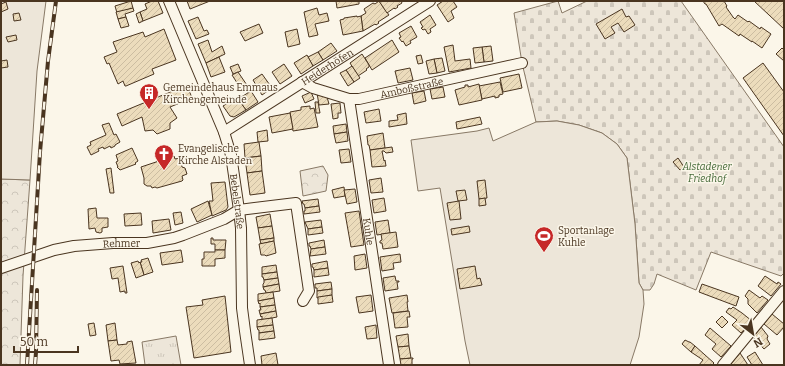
<svg xmlns="http://www.w3.org/2000/svg" width="785" height="366" font-family="Bitter,serif">
<defs>
<pattern id="grass-tufts" width="24" height="20" patternUnits="userSpaceOnUse"><rect width="24" height="20" fill="#ede6d9"/><path d="M3 7l-1-3M5 7V3M7 7l1-3M15 17l-1-3M17 17v-4M19 17l1-3" fill="none" stroke="#cdc6ba"/></pattern>
<pattern id="forest-crowns" width="20" height="18" patternUnits="userSpaceOnUse"><rect width="20" height="18" fill="#ede6d9"/><path d="M2 6a3 3 0 1 1 6 0M12 15a3 3 0 1 1 6 0" fill="none" stroke="#cdc6ba"/></pattern>
<pattern id="cemetery-stones" width="16" height="16" patternUnits="userSpaceOnUse"><rect width="16" height="16" fill="#ede6d9"/><path d="M2 7V4a2 2 0 0 1 4 0v3zM10 15v-3a2 2 0 0 1 4 0v3z" fill="#cdc6ba"/></pattern>
<pattern id="building-hatch" width="6" height="6" patternUnits="userSpaceOnUse"><rect width="6" height="6" fill="#ecdcbc"/><path d="M-1 1l2-2M0 6l6-6M5 7l2-2" fill="none" stroke="#ccbda1"/></pattern>
</defs>
<rect width="100%" height="100%" fill="#fbf6e9"/>
<polygon fill="url(#grass-tufts)" stroke="#887966" points="176,336 181,365 145,365 142,342"/>
<g fill="url(#forest-crowns)" stroke="#887966">
<polygon points="323,166 328,175 326,191 303,196 300,171"/>
<polygon points="1,179 30,180 23,276 20,365 1,365"/>
</g>
<polygon fill="url(#cemetery-stones)" stroke="#887966" points="558,1 562,13 587,1 681,1 784,147 784,273 781,276 711,252 696,290 657,274 654,284 650,290 643,290 639,283 635,224 627,158 617,144 602,133 579,125 557,121 536,122 522,63 514,13"/>
<g fill="#ede6d9" stroke="#887966">
<polygon points="1,1 46,1 37,71 30,180 1,179"/>
<polygon points="557,121 579,125 602,133 617,144 627,158 635,224 639,283 643,290 644,304 639,337 630,365 470,365 465,341 440,188 418,191 411,140 477,131 489,128 493,141 536,122"/>
</g>
<g fill="url(#building-hatch)" stroke="#4a3520">
<polygon points="131,1 133,8 117,13 115,6"/>
<polygon points="152,1 158,1 163,13 143,21 140,12 147,9 145,4"/>
<polygon points="187,1 210,1 190,9"/>
<polygon points="336,1 359,1 359,4 337,8"/>
<polygon points="379,1 389,15 378,22 379,23 376,25 375,24 363,31 361,16 366,13 364,9 373,3 375,4"/>
<polygon points="379,1 401,1 402,3 397,6 398,7 395,9 394,8 387,13"/>
<polygon points="443,1 453,1 457,7 451,11 454,18 448,22 437,5"/>
<polygon points="703,1 724,1 727,6 726,7 733,17 735,19 738,15 748,22 749,21 760,29 761,27 771,34 762,48 752,41 752,42 740,34 739,36 722,24 719,26 706,4 705,4"/>
<polygon points="754,1 784,1 784,29"/>
<polygon points="6,2 8,9 1,12 1,4"/>
<polygon points="133,8 134,11 125,14 126,17 118,19 116,12"/>
<polygon points="317,8 319,15 327,13 329,21 315,24 318,35 309,37 304,12"/>
<polygon points="622,9 626,17 629,16 635,25 624,32 618,23 611,27 615,33 605,39 596,24"/>
<polygon points="140,12 143,21 139,23 136,14"/>
<polygon points="19,13 21,20 14,21 13,14"/>
<polygon points="430,15 436,25 430,29 431,32 428,34 425,29 423,30 421,28 423,27 420,22"/>
<polygon points="357,16 357,17 361,16 363,31 343,35 340,20 344,19 344,18"/>
<polygon points="126,17 129,26 121,28 118,19"/>
<polygon points="198,17 204,31 207,30 209,34 196,39 188,21"/>
<polygon points="259,24 263,33 245,41 240,32"/>
<polygon points="411,26 417,37 410,41 411,43 406,46 403,41 402,42 399,38 401,37 399,33"/>
<polygon points="164,29 176,60 152,69 154,74 126,86 125,86 123,81 118,84 109,63 107,64 104,57 117,52 113,42 143,32 145,37"/>
<polygon points="297,29 300,44 288,47 285,32"/>
<polygon points="16,35 17,40 8,42 6,37"/>
<polygon points="208,40 212,52 222,46 225,54 206,63 198,44"/>
<polygon points="392,40 399,52 372,70 365,58"/>
<polygon points="331,43 337,51 323,60 318,52"/>
<polygon points="453,45 455,61 470,59 471,68 449,72 444,47"/>
<polygon points="491,46 493,61 484,62 482,47"/>
<polygon points="482,47 484,62 475,63 473,48"/>
<polygon points="782,48 784,50 784,61 776,54"/>
<polygon points="318,52 323,60 313,66 308,57"/>
<polygon points="362,54 369,65 369,67 366,69 367,70 358,76 350,63"/>
<polygon points="307,55 313,66 301,74 294,63"/>
<polygon points="421,55 423,63 418,64 416,56"/>
<polygon points="219,57 225,72 211,77 206,63"/>
<polygon points="442,58 445,71 437,73 434,59"/>
<polygon points="434,59 437,73 429,74 426,61"/>
<polygon points="7,60 8,67 1,68 1,61"/>
<polygon points="763,63 784,92 784,136 743,78"/>
<polygon points="238,64 241,71 233,74 230,67"/>
<polygon points="284,64 292,76 280,84 272,72"/>
<polygon points="352,66 360,78 354,82 346,70"/>
<polygon points="410,68 413,80 398,83 395,71"/>
<polygon points="346,70 354,82 348,86 340,73"/>
<polygon points="238,72 251,91 248,93 246,90 243,92 232,75"/>
<polygon points="262,74 272,88 262,95 253,80"/>
<polygon points="519,74 522,88 503,92 500,78"/>
<polygon points="500,82 503,94 499,95 499,97 495,98 495,96 482,99 479,86"/>
<polygon points="479,84 482,100 459,105 455,90 465,87 465,85 468,85 468,87"/>
<polygon points="187,85 192,98 170,107 177,118 170,123 170,129 157,134 153,130 145,131 142,117 122,126 117,114"/>
<polygon points="443,87 445,97 432,99 430,89"/>
<polygon points="251,91 258,102 246,110 238,99"/>
<polygon points="424,91 426,101 414,104 412,93"/>
<polygon points="311,92 314,99 305,103 302,96"/>
<polygon points="317,93 327,97 329,104 319,105"/>
<polygon points="236,98 238,99 246,110 234,117 230,116 223,106"/>
<polygon points="315,102 318,102 320,113 316,113"/>
<polygon points="340,103 341,113 338,113 338,118 333,119 331,104"/>
<polygon points="310,106 310,109 314,108 318,127 293,131 290,112 301,110 301,107"/>
<polygon points="379,109 381,121 366,123 364,112"/>
<polygon points="290,113 293,129 272,133 269,117"/>
<polygon points="406,113 407,124 389,127 389,121 398,120 397,115"/>
<polygon points="480,117 482,124 457,129 456,122"/>
<polygon points="109,123 114,135 116,134 120,142 115,145 115,146 111,148 110,146 104,149 103,147 98,149 99,151 91,155 87,147 91,145 90,142 106,135 102,125"/>
<polygon points="346,124 347,132 334,134 333,126"/>
<polygon points="267,130 268,141 258,142 257,132"/>
<polygon points="347,132 348,141 336,143 334,134"/>
<polygon points="383,133 385,148 370,150 369,145 368,145 367,136"/>
<polygon points="259,142 261,156 245,158 244,144"/>
<polygon points="392,147 393,152 386,153 384,151 382,151 384,161 385,160 386,166 372,167 370,150"/>
<polygon points="132,148 138,161 135,163 136,164 120,170 117,167 118,167 116,162 118,161 116,155"/>
<polygon points="349,149 351,162 341,163 339,150"/>
<polygon points="174,156 175,159 180,158 180,159 182,158 182,161 181,161 181,162 182,167 185,168 187,174 182,176 183,180 182,181 157,188 155,187 152,188 151,186 147,186 144,184 144,178 141,167"/>
<polygon points="261,156 262,171 247,173 245,158"/>
<polygon points="678,158 684,167 680,170 673,162"/>
<polygon points="111,168 114,193 110,193 106,169"/>
<polygon points="262,171 265,193 250,195 247,173"/>
<polygon points="381,178 383,192 371,193 369,180"/>
<polygon points="485,180 487,198 479,199 477,181"/>
<polygon points="225,182 228,207 226,210 212,216 209,201 213,201 211,183"/>
<polygon points="344,187 345,196 334,198 332,190"/>
<polygon points="355,189 357,202 347,204 344,190"/>
<polygon points="465,190 467,200 458,201 456,191"/>
<polygon points="384,198 386,211 374,213 372,200"/>
<polygon points="485,198 486,205 479,206 479,199"/>
<polygon points="318,199 319,206 305,208 304,204 303,204 302,201"/>
<polygon points="208,201 212,215 197,222 191,209"/>
<polygon points="459,201 461,219 450,220 447,203"/>
<polygon points="319,206 320,212 304,214 304,211 305,211 305,208"/>
<polygon points="96,208 97,218 108,218 108,227 102,228 102,232 100,233 96,232 95,228 89,229 88,209"/>
<polygon points="359,211 364,245 351,247 345,213"/>
<polygon points="181,212 183,223 175,225 173,213"/>
<polygon points="141,213 142,225 125,226 124,214"/>
<polygon points="270,214 272,226 258,228 256,217"/>
<polygon points="169,219 171,230 153,233 152,221"/>
<polygon points="321,220 322,227 308,229 305,222"/>
<polygon points="388,220 390,233 377,235 375,222"/>
<polygon points="272,226 274,238 260,240 258,228"/>
<polygon points="469,226 470,232 452,235 451,229"/>
<polygon points="322,227 323,233 308,235 308,229"/>
<polygon points="396,232 398,247 383,249 382,243 380,243 380,241 382,240 381,234"/>
<polygon points="211,238 213,238 213,240 226,240 225,250 215,250 215,244 211,244"/>
<polygon points="274,238 274,241 261,244 260,240"/>
<polygon points="324,240 325,247 311,249 310,246 309,246 309,243"/>
<polygon points="274,241 276,253 266,256 265,255 261,255 259,244"/>
<polygon points="325,247 326,254 310,256 311,249"/>
<polygon points="181,250 183,262 162,265 160,253"/>
<polygon points="215,250 225,250 225,258 215,259 215,266 202,266 202,259 204,259 204,252 215,252"/>
<polygon points="365,254 367,268 355,270 354,256"/>
<polygon points="400,254 401,262 393,263 394,269 382,271 380,257"/>
<polygon points="148,258 153,272 144,275 140,262 142,262 141,260"/>
<polygon points="138,261 139,263 140,262 144,275 136,278 131,263"/>
<polygon points="327,261 328,268 314,270 313,267 312,267 312,264"/>
<polygon points="276,265 277,272 262,274 262,267"/>
<polygon points="123,266 127,293 125,293 125,291 120,292 118,278 112,279 110,268"/>
<polygon points="475,266 477,279 480,278 482,285 460,289 457,269"/>
<polygon points="328,268 329,275 314,277 314,270"/>
<polygon points="277,272 278,278 264,280 263,277 262,277 262,274"/>
<polygon points="395,276 396,281 399,281 399,282 397,282 398,289 385,291 383,278"/>
<polygon points="765,276 777,284 778,282 781,284 771,296 758,286"/>
<polygon points="278,278 279,284 263,287 263,284 264,283 264,280"/>
<polygon points="331,282 332,289 317,291 317,288 315,288 315,284"/>
<polygon points="279,284 280,291 266,293 265,290 264,290 263,287"/>
<polygon points="702,284 739,297 736,306 699,292"/>
<polygon points="332,289 332,295 317,298 317,291"/>
<polygon points="749,290 760,298 762,296 768,300 757,313 748,304 748,299 745,296"/>
<polygon points="273,292 274,298 258,301 258,294"/>
<polygon points="332,295 333,302 318,304 318,297"/>
<polygon points="371,295 373,311 359,313 356,297"/>
<polygon points="407,295 408,302 407,302 408,311 392,313 389,298"/>
<polygon points="225,296 231,352 194,358 186,307 203,305 202,300"/>
<polygon points="274,298 275,305 260,307 260,303 259,304 258,301"/>
<polygon points="275,305 276,311 260,314 259,310 261,310 260,307"/>
<polygon points="733,307 742,313 752,321 741,333 732,325 737,320 726,312 729,308 731,309"/>
<polygon points="276,311 277,317 262,320 262,316 261,317 260,314"/>
<polygon points="409,311 410,317 407,317 408,327 395,328 393,313"/>
<polygon points="772,314 784,324 784,327 777,335 764,324"/>
<polygon points="722,316 728,322 722,328 716,322"/>
<polygon points="272,318 273,325 257,327 257,320"/>
<polygon points="94,323 96,335 90,336 88,324"/>
<polygon points="115,323 117,340 108,341 106,325"/>
<polygon points="273,325 274,331 259,333 259,330 258,330 257,327"/>
<polygon points="376,325 377,338 367,339 365,327"/>
<polygon points="761,327 768,336 767,339 770,344 764,349 753,337"/>
<polygon points="710,328 731,346 721,357 712,349 716,344 705,335"/>
<polygon points="274,331 275,338 259,340 259,333"/>
<polygon points="408,334 409,346 398,347 396,336"/>
<polygon points="117,340 118,345 127,344 127,342 132,341 136,363 120,364 119,360 111,361 108,341"/>
<polygon points="685,340 689,342 690,342 695,346 691,352 682,344"/>
<polygon points="409,346 411,358 400,359 398,347"/>
<polygon points="695,346 714,363 712,365 699,365 703,360 691,352"/>
<polygon points="755,352 763,365 752,365 747,357"/>
<polygon points="276,353 278,365 262,365 261,356"/>
<polygon points="740,353 748,365 730,365"/>
<polygon points="413,358 413,359 412,359 412,365 401,365 400,359"/>
</g>
<g fill="none" stroke-linecap="round" stroke-linejoin="round">
<g stroke="#4a3520" stroke-width="12">
<g id="minor">
<path id="s1" d="M 169,1 L 205,87 L 224,132 L 231,155 L 239,210 L 241,228 L 242,308 L 245,331 L 250,365"/>
<path id="s2" d="M 302,82 L 313,88 L 349,99 L 359,99 L 522,63"/>
<path id="s3" d="M 349,99 L 389,365"/>
<path id="s4" d="M 224,132 L 430,1"/>
<path id="s5" d="M 1,268 L 54,250 L 74,246 L 113,243 L 147,243 L 174,238 L 183,235 L 224,219 L 239,210 L 296,203 L 309,291 L 303,301"/>
<polyline points="723,365 784,291"/>
</g>
</g>
<use href="#minor" stroke="#fbf6e9" stroke-width="10"/>
<g stroke="#4a3520" stroke-width="4">
<g id="rail">
<polyline points="27,365 40,152 48,61 56,1"/>
<polyline points="35,365 36,352 37,290"/>
</g>
</g>
<use href="#rail" stroke="#fbf6e9" stroke-width="2.5" stroke-dasharray="8" stroke-linecap="butt"/>
</g>
<defs>
<g id="building-pin" transform="scale(1)"><path d="M0 17L-7.5 6A9.5 9.5 0 1 1 7.5 6Z" fill="#c62828" stroke="#fbf6e9"/><path d="M-4-6H4V6H1V3H-1V6H-4ZM-2.5-4.3h1.7v1.8h-1.7ZM.8-4.3h1.7v1.8H.8ZM-2.5-1h1.7V.8h-1.7ZM.8-1h1.7V.8H.8Z" fill="#fff"/></g>
<g id="church-pin" transform="scale(1)"><path d="M0 17L-7.5 6A9.5 9.5 0 1 1 7.5 6Z" fill="#c62828" stroke="#fbf6e9"/><path d="M-1.2-6h2.4v3.5h3.3v2.4h-3.3V6h-2.4V-.1h-3.3v-2.4h3.3Z" fill="#fff"/></g>
<g id="stadium-pin" transform="scale(1)"><path d="M0 17L-7.5 6A9.5 9.5 0 1 1 7.5 6Z" fill="#c62828" stroke="#fbf6e9"/><path d="M0-5a6.5 5 0 1 0 0 10a6.5 5 0 1 0 0-10ZM-3.5-1.8h7v3.6h-7Z" fill="#fff"/></g>
</defs>
<g fill-rule="evenodd">
<use href="#building-pin" x="149" y="93"/>
<use href="#church-pin" x="164" y="154"/>
<use href="#stadium-pin" x="544" y="236"/>
</g>
<g text-anchor="middle" stroke-width="3" stroke-linejoin="round" paint-order="stroke">
<g font-size="10" fill="#4a3520" stroke="#fbf6e9">
<text dy="4" stroke="none"><textPath href="#s4" startOffset="122">Heiderhöfen</textPath></text>
<text dy="4" stroke="none"><textPath href="#s2" startOffset="114">Amboßstraße</textPath></text>
<text dy="4" stroke="none"><textPath href="#s1" startOffset="213">Bebelstraße</textPath></text>
<text dy="4" stroke="none"><textPath href="#s3" startOffset="134">Kuhle</textPath></text>
<text dy="4" stroke="none"><textPath href="#s5" startOffset="124">Rehmer</textPath></text>
</g>
<g font-size="10" fill="#4a3520" stroke="#fbf6e9" text-anchor="start">
<text x="163" y="91">Gemeindehaus Emmaus<tspan x="163" dy="12">Kirchengemeinde</tspan></text>
<text x="178" y="152">Evangelische<tspan x="178" dy="12">Kirche Alstaden</tspan></text>
<text x="558" y="234">Sportanlage<tspan x="558" dy="12">Kuhle</tspan></text>
</g>
<g font-size="10" font-style="italic" fill="#436837" stroke="#fbf6e9">
<text x="707" y="170">Alstadener<tspan x="707" dy="12">Friedhof</tspan></text>
</g>
</g>
<rect width="785" height="366" fill="none" stroke="#4a3520" stroke-width="4"/>
<g transform="translate(753 334) rotate(149)" stroke="#fbf6e9" stroke-width="3" paint-order="stroke">
<path d="M0-3L7 15L0 10L-7 15Z" fill="#4a3520"/>
<text y="-6" font-size="11" font-weight="bold" text-anchor="middle" fill="#4a3520">N</text>
</g>
<path d="M14 346v6h64v-6" fill="none" stroke="#4a3520" stroke-width="2"/>
<text x="20" y="346" font-size="12" fill="#4a3520" stroke="#fbf6e9" stroke-width="3" paint-order="stroke">50 m</text>
</svg>
